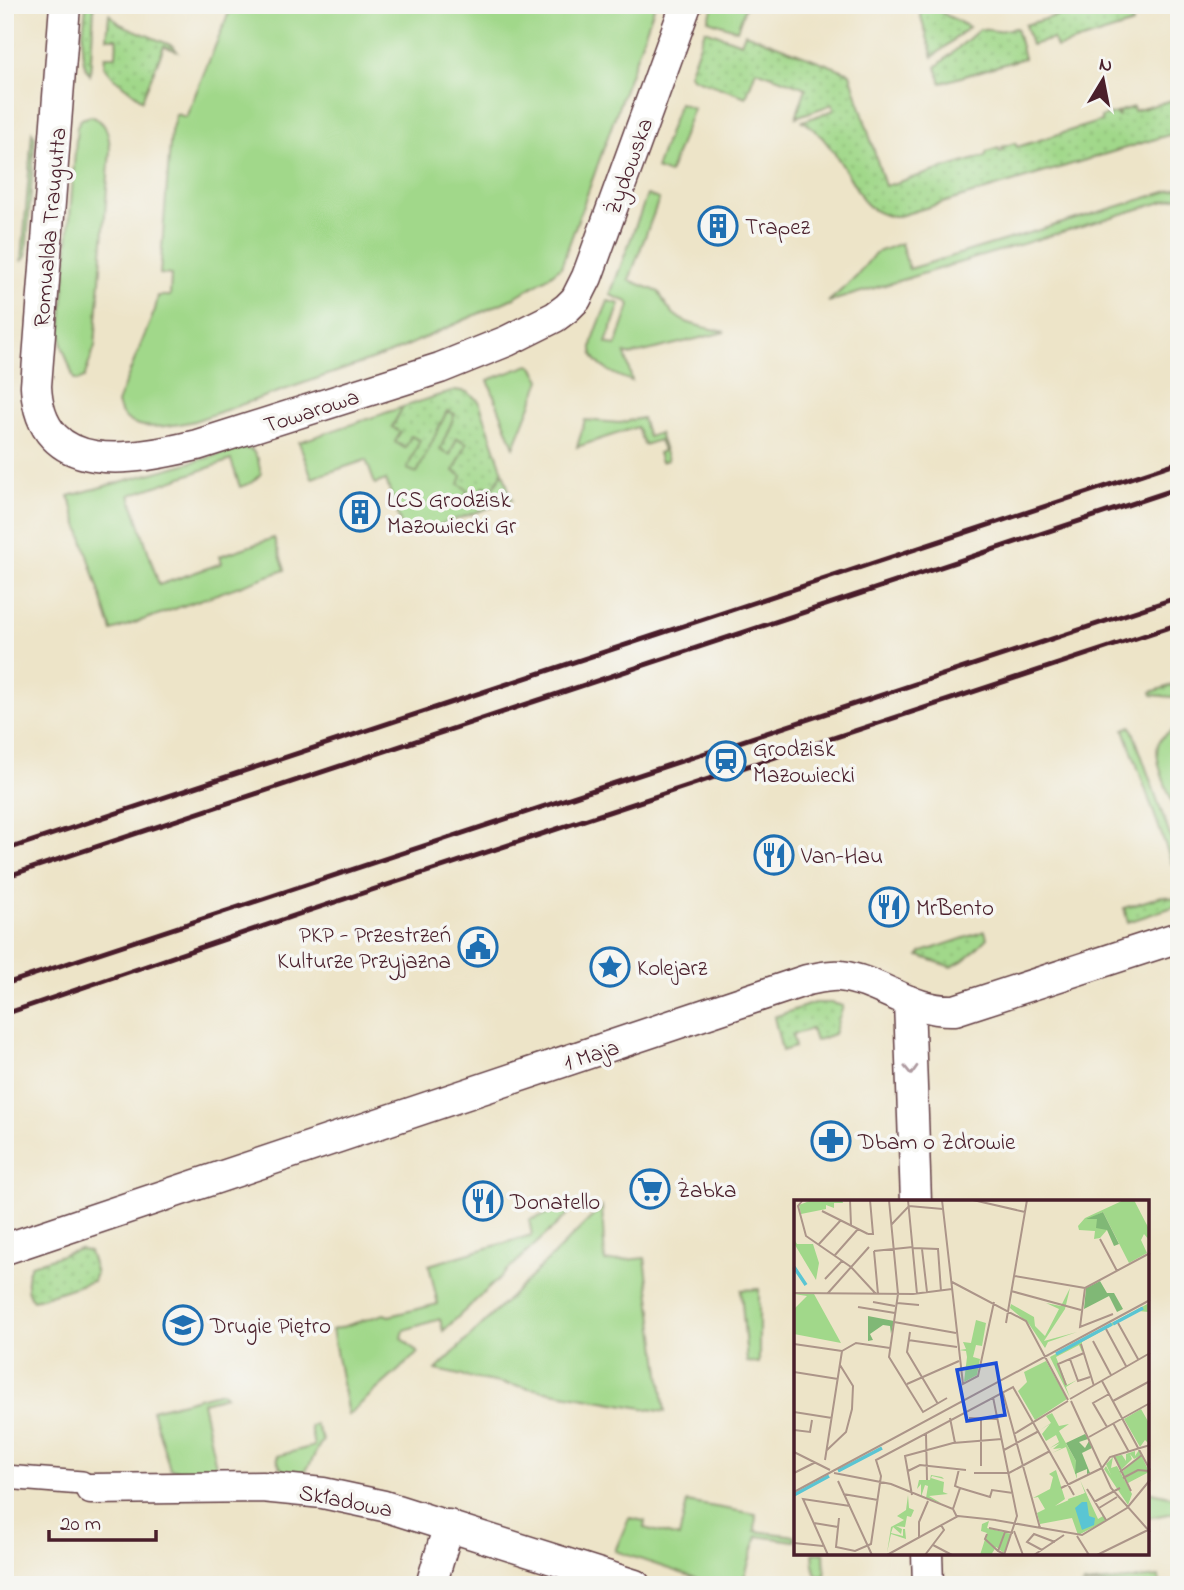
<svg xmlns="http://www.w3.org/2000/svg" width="1184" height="1590" font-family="'Indie Flower',sans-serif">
<defs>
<pattern id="garden-dots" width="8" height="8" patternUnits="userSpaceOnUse" patternTransform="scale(1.75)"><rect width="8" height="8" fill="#a1d88a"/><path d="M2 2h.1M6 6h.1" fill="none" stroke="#8cb977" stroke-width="1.8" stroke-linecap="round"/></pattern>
</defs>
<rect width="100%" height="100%" fill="#f6f6f2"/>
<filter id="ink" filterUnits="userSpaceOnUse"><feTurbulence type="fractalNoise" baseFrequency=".0143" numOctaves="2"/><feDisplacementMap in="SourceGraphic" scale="14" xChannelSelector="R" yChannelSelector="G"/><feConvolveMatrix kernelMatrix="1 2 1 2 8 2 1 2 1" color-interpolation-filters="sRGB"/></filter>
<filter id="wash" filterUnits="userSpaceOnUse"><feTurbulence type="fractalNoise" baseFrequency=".00686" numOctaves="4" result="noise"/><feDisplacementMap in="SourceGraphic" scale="28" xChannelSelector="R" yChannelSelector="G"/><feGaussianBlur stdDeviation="1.57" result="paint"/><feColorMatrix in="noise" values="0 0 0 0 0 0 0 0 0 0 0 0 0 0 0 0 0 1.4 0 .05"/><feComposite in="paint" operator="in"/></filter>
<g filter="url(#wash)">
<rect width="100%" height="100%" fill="#ede4c8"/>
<g fill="#a1d88a" stroke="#767c5a" stroke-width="2">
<path d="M 232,5 L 655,5 L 561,267 L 547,278 L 511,299 L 391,353 L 194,421 C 171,426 125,437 117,403 L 155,310 L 158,296 L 170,296 L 171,275 L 160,274 L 171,132 L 176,114 L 186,117 Z"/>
<polygon points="714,5 746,5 737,30 708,20"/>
<polygon points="679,103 693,108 669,174 656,169"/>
<path d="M 91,116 C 107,122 109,134 110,150 L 95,346 L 84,378 L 77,381 L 74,379 L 62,345 L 61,332 L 77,126 L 81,119 Z"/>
<polygon points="1179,188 1179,197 828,302 856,277 875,253 901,243 909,269"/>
<path d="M 647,195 L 659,199 L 629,280 L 659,292 C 674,326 693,324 725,332 L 631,355 L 625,353 L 632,381 C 619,377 591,366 592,348 C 592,336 604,313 608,301 L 620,304 L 606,343 L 616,346 L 630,305 L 628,302 L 610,295 Z"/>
<polygon points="529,365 534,368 541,380 514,447 488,380"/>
<polygon points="403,407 392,427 420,440 448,411 456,415 457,438 467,443 484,486 492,489 503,472 512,500 405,537 386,480 375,484 366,460 312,478 299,442"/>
<polygon points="642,418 648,437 659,433 668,460 661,462 658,453 663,451 659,440 644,445 637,427 577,447 585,420 619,423"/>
<polygon points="243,448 252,450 258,459 261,474 251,483 240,487 231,460 130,495 159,585 222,563 220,556 274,538 285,570 112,631 69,496"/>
<polygon points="1131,726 1179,861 1172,864 1124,729"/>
<path d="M 1179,728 L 1179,819 C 1173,802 1153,762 1158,745 C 1161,735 1170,731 1179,728 Z"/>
<polygon points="568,1207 570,1212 443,1331 440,1319 404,1330 402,1338 418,1353 348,1415 332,1330 384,1314 389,1316 438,1304 429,1265 532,1235 529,1220"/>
<polygon points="602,1207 605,1262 645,1258 665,1412 477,1379 436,1370"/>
<polygon points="759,1289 759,1363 747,1362 741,1290"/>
<polygon points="221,1392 226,1396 202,1402 218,1475 170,1469 152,1410"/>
<path d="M 315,1424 L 323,1440 C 314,1451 311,1470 299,1476 C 285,1476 279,1470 277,1456 L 314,1446 L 310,1426 Z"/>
<polygon points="1147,1491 1179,1498 1179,1512 1147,1518"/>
<polygon points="687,1502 756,1514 755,1531 795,1536 795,1541 757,1536 742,1585 717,1585 615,1551 629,1518 645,1521 644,1528 679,1537"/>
<polygon points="813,1553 824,1553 825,1577 815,1574"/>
<polygon points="1159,1577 1160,1585 1083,1585 1084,1584"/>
</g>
<g fill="url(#garden-dots)" stroke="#767c5a" stroke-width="2">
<path d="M 86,5 L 94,5 L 94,9 L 90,75 C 76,57 85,26 86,5 Z"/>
<polygon points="907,5 931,5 942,13 969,27 933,57 919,10"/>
<polygon points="1092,5 1151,5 1152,9 1131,15 1133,24 1056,48 1053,39 1031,45 1025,25"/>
<polygon points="109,14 120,24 173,46 177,51 164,46 142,100 113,77 104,66 105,56 116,56 117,38 107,38"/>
<polygon points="1016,28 1024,58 941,83 936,67 980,29 997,31"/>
<path d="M 705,30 L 741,43 L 745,33 L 850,73 L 885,186 L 986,156 L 986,152 L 999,148 L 1000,152 L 1003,151 L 1002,147 L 1015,143 L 1017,147 L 1101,121 L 1101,117 L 1116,113 L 1117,116 L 1119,116 L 1118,112 L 1133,107 L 1134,111 L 1179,98 L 1179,132 L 899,216 C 884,217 873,212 864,201 C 846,173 831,139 803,121 L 834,110 L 833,104 L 796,117 L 806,88 L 756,70 L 746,97 L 693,78 L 689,74 Z"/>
<polygon points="32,132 35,137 26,257 22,261"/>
<polygon points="455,390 467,392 479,401 503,472 492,490 484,486 474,503 464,498 468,490 459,484 462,476 454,471 467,443 457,438 450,455 440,450 455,414 447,411 417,473 407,469 420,440 411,436 405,448 395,442 400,432 392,427 403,407"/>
<polygon points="1179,683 1179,695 1172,697 1152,695 1151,692"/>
<polygon points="1162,896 1179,899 1179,905 1128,922 1124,908"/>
<polygon points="985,931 987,938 966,959 951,967 919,956 922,952"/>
<polygon points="814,1003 832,1003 843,1006 834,1034 815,1041 811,1029 792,1035 795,1047 782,1051 774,1017"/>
<path d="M 80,1249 L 89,1252 L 96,1273 L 93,1281 L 38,1299 L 33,1300 C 24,1292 26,1275 31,1265 Z"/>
</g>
</g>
<g filter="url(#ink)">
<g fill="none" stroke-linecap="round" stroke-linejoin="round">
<g stroke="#623d43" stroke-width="26">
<polyline id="pedestrian" points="5,1477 82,1483 91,1489"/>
</g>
<g stroke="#623d43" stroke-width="33">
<g id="minor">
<path d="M 65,5 L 36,386 C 40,479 134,460 197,445 L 440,368 L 507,341 L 555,317 L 567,308 L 576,299 L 587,277 L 686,5"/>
<polyline points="909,1001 916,1202"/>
<path d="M 5,1249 L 807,980 C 818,978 829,975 840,976 C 881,981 911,1012 955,1010 L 1179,937"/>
<polyline points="91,1489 262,1487 323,1493 384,1506 635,1585"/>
<polyline points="927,1553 928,1585"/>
<polyline points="431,1585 449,1525"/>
</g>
</g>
<use href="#pedestrian" stroke="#fff" stroke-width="23"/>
<use href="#minor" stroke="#fff" stroke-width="30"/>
<g stroke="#4a1f2b" stroke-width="5">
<polyline points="5,850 1179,462"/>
<polyline points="5,877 1179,488"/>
<polyline points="5,984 1179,597"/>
<polyline points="5,1014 302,913 1179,624"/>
</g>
</g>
<defs><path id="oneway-chevron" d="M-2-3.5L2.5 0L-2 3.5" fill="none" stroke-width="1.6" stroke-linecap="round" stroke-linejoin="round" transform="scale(1.75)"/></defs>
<use stroke="#ae9aa0" href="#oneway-chevron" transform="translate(911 1070) rotate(88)"/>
</g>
<defs>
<g id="building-ring" transform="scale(2.0125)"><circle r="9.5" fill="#f6f6f2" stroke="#1f6fb2" stroke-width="1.5"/><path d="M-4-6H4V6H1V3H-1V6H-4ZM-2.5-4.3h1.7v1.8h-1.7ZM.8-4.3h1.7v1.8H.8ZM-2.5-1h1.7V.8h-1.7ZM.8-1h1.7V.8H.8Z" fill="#1f6fb2"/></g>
<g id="station-ring" transform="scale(2.0125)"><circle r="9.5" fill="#f6f6f2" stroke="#1f6fb2" stroke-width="1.5"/><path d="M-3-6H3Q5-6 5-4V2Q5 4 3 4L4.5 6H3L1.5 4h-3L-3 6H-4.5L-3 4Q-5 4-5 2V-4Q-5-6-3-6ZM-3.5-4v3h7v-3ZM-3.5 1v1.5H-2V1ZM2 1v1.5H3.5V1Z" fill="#1f6fb2"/></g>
<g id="restaurant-ring" transform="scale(2.0125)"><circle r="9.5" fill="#f6f6f2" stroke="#1f6fb2" stroke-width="1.5"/><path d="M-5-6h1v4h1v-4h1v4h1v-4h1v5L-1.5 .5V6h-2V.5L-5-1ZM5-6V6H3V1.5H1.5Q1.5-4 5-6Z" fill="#1f6fb2"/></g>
<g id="civic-ring" transform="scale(2.0125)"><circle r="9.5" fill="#f6f6f2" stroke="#1f6fb2" stroke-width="1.5"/><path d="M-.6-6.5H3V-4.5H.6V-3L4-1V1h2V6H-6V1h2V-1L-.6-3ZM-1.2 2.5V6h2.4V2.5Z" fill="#1f6fb2"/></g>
<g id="sight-ring" transform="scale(2.0125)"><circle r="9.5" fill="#f6f6f2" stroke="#1f6fb2" stroke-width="1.5"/><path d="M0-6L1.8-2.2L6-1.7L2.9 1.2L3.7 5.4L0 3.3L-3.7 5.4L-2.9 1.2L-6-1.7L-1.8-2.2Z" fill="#1f6fb2"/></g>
<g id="pharmacy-ring" transform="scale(2.0125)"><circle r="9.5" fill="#f6f6f2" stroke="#1f6fb2" stroke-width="1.5"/><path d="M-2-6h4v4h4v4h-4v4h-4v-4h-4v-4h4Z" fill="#1f6fb2"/></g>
<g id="supermarket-ring" transform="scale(2.0125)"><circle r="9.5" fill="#f6f6f2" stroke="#1f6fb2" stroke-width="1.5"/><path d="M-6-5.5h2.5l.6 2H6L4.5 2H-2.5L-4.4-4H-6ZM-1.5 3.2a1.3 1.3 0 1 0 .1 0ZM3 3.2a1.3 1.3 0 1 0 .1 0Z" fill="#1f6fb2"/></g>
<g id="school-ring" transform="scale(2.0125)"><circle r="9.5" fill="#f6f6f2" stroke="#1f6fb2" stroke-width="1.5"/><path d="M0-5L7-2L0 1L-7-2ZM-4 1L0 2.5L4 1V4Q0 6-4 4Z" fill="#1f6fb2"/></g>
</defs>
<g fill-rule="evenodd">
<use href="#building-ring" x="718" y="226"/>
<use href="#building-ring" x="360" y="512"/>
<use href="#station-ring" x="726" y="761"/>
<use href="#restaurant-ring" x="774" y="855"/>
<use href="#restaurant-ring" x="889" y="907"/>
<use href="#civic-ring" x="478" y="947"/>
<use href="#sight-ring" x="610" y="967"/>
<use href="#pharmacy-ring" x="831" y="1141"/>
<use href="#supermarket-ring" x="650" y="1189"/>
<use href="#restaurant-ring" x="483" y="1201"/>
<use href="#school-ring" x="183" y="1325"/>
</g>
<g text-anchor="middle" stroke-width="7" stroke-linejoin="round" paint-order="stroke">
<g font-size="23" fill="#4a1f2b" stroke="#f6f6f2">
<text transform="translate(628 166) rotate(-70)" y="8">Żydowska</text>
<text transform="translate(49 227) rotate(-85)" y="8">Romualda Traugutta</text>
<text transform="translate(311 410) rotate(-18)" y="8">Towarowa</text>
<text transform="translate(591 1054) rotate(-18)" y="8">1 Maja</text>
<text transform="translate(346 1500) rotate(11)" y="8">Składowa</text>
</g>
<g font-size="23" fill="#4a1f2b" stroke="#f6f6f2" text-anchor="start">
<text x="745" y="234">Trapez</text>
<text x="387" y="507">LCS Grodzisk<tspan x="387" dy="26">Mazowiecki Gr</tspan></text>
<text x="753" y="756">Grodzisk<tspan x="753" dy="26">Mazowiecki</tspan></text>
<text x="801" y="863">Van-Hau</text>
<text x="916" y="915">MrBento</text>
<text x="451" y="942" text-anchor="end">PKP - Przestrzeń<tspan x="451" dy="26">Kulturze Przyjazna</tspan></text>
<text x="637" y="975">Kolejarz</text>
<text x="858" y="1149">Dbam o Zdrowie</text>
<text x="677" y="1197">Żabka</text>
<text x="510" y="1209">Donatello</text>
<text x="210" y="1333">Drugie Piętro</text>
</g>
</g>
<g transform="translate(794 1200)">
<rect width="355" height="355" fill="#ede4c8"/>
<path d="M 18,0 L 48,0 L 49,3 L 40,3 L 40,8 L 32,5 L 32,9 L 7,14 L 5,5 ZM 330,0 L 340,0 L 355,29 L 355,40 L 350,34 L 347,40 L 353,53 L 335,63 L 309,12 L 294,19 L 303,19 L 313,30 L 306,38 L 300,39 L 301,31 L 285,30 L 284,26 L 291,18 ZM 0,39 L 3,44 L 19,44 L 25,63 L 22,80 L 1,45 ZM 276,88 L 271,109 L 250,141 L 283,132 L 254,142 L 251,148 L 235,124 L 216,108 L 217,104 L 240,117 L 241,126 L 251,136 L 265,109 L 252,103 L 267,106 ZM 0,94 L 20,94 L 47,143 L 0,134 L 1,108 L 13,96 ZM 355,103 L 355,112 L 344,111 L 288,142 L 288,152 L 285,145 L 262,157 L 273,185 L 283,180 L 272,187 L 276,198 L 256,157 ZM 182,120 L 192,123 L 188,146 L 182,145 L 179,157 L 186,159 L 183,175 L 170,182 L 173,157 L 172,151 L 165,150 L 165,142 L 166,150 L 172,149 L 169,142 L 177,143 ZM 266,209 L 258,213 L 265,226 L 275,224 L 265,231 L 282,261 L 283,279 L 272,247 L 258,253 L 268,248 L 259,249 L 266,243 L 256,248 L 265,242 L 262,235 L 252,241 L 248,234 L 256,224 L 246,230 L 257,223 L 252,216 ZM 347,209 L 355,223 L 355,244 L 351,240 L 346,247 L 330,219 ZM 345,250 L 355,272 L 334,283 L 331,277 L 345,269 L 330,277 L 328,272 L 346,256 L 340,259 L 336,254 L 338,259 L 327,270 L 321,256 L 328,255 L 332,261 L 332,254 L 341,251 L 341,256 ZM 319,257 L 317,268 L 323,266 L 338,294 L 334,305 L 310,269 L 312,266 L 317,275 L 312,264 ZM 262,270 L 271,299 L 261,306 L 291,293 L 286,280 L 304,319 L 309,316 L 312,321 L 284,335 L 278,318 L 246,324 L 243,313 L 251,309 L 244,297 L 239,298 L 256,289 L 259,277 L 255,274 ZM 137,275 L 148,277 L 150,279 L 138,276 L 137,278 L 150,282 L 149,292 L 154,294 L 135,296 L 147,303 L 132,298 L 134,286 L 131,285 L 127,297 L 127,284 L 123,289 L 125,280 L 136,280 ZM 114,295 L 115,308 L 120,310 L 117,317 L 113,316 L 111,327 L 102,326 L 108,329 L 107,334 L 99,327 L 97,333 L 109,336 L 109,329 L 111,329 L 112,339 L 97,334 L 93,353 L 97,327 L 110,320 L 103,316 L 112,310 ZM 195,321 L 193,328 L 217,334 L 210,353 L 202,347 L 197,355 L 186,355 L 193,333 L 187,331 L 188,324 Z" fill="#a1d88a"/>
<path d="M 309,12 L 325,44 L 320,46 L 313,30 L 302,28 L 303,19 L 292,19 ZM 306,81 L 313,93 L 320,93 L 329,109 L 323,112 L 315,96 L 290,109 L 292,88 ZM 74,116 L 100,121 L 97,134 L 96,126 L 89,125 L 76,134 L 79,140 L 74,141 ZM 291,234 L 294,239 L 285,242 L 291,248 L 295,241 L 298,248 L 288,253 L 296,273 L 293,274 L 293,269 L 281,274 L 282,261 L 272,243 Z" fill="#80b876"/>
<path d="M 252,161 L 273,199 L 241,220 L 224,191 L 233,182 L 230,172 ZM 292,293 L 303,324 L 286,334 L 274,299 Z" fill="#a1d88a"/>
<path d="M 288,302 L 293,302 L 295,316 L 301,318 L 300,325 L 288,330 L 281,308 Z" fill="#5ac5d3"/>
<path fill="none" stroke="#5ac5d3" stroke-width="3.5" d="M 0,67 L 12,85M 319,124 L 349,108M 288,140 L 318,124M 262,154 L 288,140M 44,271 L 88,248M 0,295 L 35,276"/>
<path fill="none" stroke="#ac9589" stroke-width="2" d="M 56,0 L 57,25M 95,0 L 104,94 L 95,157 L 129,212 L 153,198M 114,0 L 123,94M 148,0 L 169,184 L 184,176 L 200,102M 179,0 L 231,12M 8,1 L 4,6 L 12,36 L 57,67 L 82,94M 28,11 L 74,34M 97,25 L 115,6 L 149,9M 74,34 L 79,34 L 76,0M 306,39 L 323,71M 25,44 L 47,20M 119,48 L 144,49 L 147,91M 128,49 L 133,92M 80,51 L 84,94M 80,51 L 119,47M 41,55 L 64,29M 221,76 L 291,88M 31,79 L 48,61M 158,82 L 232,121 L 274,200M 217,91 L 287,110M 0,93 L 119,94 L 158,89M 34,93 L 75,47M 79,102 L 101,106M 103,103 L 125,105M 64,107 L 101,113M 319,114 L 286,127 L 291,88 L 356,53M 100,122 L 162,133M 212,123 L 233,0M 324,123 L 344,159M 312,129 L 332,166M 116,132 L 113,152 L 144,204M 114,140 L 163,147M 299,141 L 317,175M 0,144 L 48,151M 287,144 L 300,186M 48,151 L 62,143 L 96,148M 276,159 L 284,181 L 296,177M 0,172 L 44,179M 308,181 L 356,270M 113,184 L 165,161M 272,185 L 264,164 L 290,153M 209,193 L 246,328M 199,197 L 223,316 L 210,355M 276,199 L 356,153M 277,201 L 317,288 L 356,332M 319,201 L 356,181M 0,212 L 38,218M 156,218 L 161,243M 175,218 L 203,219M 319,223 L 335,252M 313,227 L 299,203 L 315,194M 0,230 L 16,232 L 18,220M 132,234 L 133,280M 220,234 L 274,201M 295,237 L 356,203M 33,250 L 52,232 L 58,209 L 59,186 L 46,165M 210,250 L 245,231M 0,252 L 36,270M 320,256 L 337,291M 31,260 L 48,151M 187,266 L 187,217M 308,268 L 316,257 L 356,245M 114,271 L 126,265 L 172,270M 326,272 L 348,255M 0,273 L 20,263M 40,273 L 97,284 L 159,309 L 163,317M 180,273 L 215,273 L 256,251M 329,278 L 344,270 L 355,271M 44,281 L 78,355M 166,288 L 196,297 L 198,290 L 219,293M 267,288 L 308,268M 293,289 L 312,320M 0,292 L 356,100M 49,294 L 84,300M 118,295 L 111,256 L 159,243 L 208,239M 300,302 L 326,288M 305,308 L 323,297M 159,309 L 166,288 L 161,286 L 165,269M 45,318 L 42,347 L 61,351 L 77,344 L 87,276 L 82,260 L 219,187 L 280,295M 201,320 L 288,335 L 333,308 L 356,280M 20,323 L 44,327M 195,328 L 219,333M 220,331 L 229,355M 193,334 L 191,339 L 204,351M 283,336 L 295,355M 125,337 L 125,322 L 134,301M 0,343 L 29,346M 139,345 L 158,355M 248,350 L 233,342 L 240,334 L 261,342M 210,354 L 204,351 L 211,332M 34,355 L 9,299 L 56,306M 93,355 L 164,316 L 202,320M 131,355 L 150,330 L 147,325M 240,355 L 270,335M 303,355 L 356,329"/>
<path fill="#1d4ed8" fill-opacity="0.15" stroke="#1d4ed8" stroke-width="3.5" d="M 202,163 L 211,215 L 173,221 L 163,170 Z"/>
<rect width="355" height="355" fill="none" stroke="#4a1f2b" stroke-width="3.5"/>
</g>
<rect width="1184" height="1590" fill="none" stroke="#f6f6f2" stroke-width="28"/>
<g transform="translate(1103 80) rotate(10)" stroke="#f6f6f2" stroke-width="5" paint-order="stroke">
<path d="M0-5L12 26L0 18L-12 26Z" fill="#4a1f2b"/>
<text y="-10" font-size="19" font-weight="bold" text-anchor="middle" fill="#4a1f2b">N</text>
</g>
<path d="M49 1530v10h107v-10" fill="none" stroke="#4a1f2b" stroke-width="3.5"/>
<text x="60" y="1530" font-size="21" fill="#4a1f2b" stroke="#f6f6f2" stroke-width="5" paint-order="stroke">20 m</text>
</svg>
